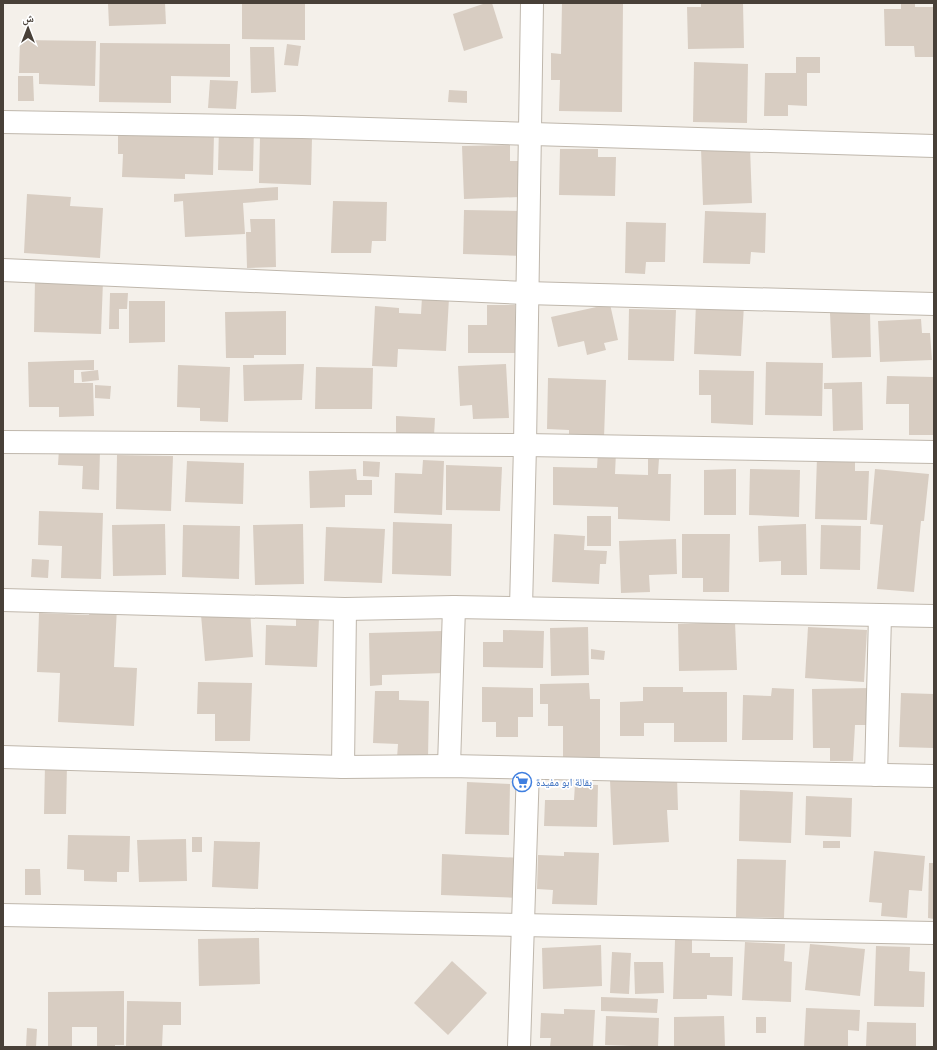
<svg xmlns="http://www.w3.org/2000/svg" width="937" height="1050" font-family="Ubuntu,'Noto Naskh Arabic',sans-serif">
<rect width="100%" height="100%" fill="#f4f0ea"/>
<g fill="#d8cdc2">
<polygon points="108,3 165,3 166,24 109,26"/>
<polygon points="242,3 305,3 305,40 242,39"/>
<polygon points="486,3 492,3 503,38 464,51 453,14"/>
<polygon points="562,3 623,3 622,112 559,111 560,80 551,80 551,53 561,54"/>
<polygon points="701,3 743,3 744,48 688,49 687,7 701,7"/>
<polygon points="901,3 915,3 915,7 934,7 934,57 915,57 914,46 885,46 884,9 901,9"/>
<polygon points="20,40 96,41 95,86 39,84 39,73 19,73"/>
<polygon points="100,43 230,44 230,77 171,76 171,103 99,102"/>
<polygon points="287,44 301,46 298,66 284,65"/>
<polygon points="250,47 274,47 276,92 251,93"/>
<polygon points="796,57 820,57 820,73 807,73 807,106 788,105 788,116 764,116 765,73 796,73"/>
<polygon points="694,62 748,64 747,123 693,122"/>
<polygon points="18,76 33,76 34,101 18,101"/>
<polygon points="210,80 238,81 236,109 208,108"/>
<polygon points="449,90 467,91 467,103 448,102"/>
<polygon points="219,126 254,127 253,171 218,170"/>
<polygon points="118,131 214,134 213,175 185,174 185,179 122,177 123,154 118,154"/>
<polygon points="260,136 312,137 311,185 259,183"/>
<polygon points="510,145 510,161 519,161 520,197 464,199 462,146"/>
<polygon points="750,147 752,203 703,205 701,148"/>
<polygon points="560,149 598,149 598,157 616,157 615,196 559,195"/>
<polygon points="278,187 278,200 243,203 245,234 185,237 183,201 174,202 174,194"/>
<polygon points="27,194 71,197 70,206 103,208 100,258 24,253"/>
<polygon points="333,201 387,202 386,241 372,241 371,253 331,253"/>
<polygon points="464,210 525,211 524,256 463,254"/>
<polygon points="705,211 766,213 765,253 751,252 750,264 703,263"/>
<polygon points="250,219 275,219 276,267 247,268 246,232 251,232"/>
<polygon points="626,222 666,223 665,262 646,262 645,274 625,273"/>
<polygon points="35,279 103,281 101,334 34,332"/>
<polygon points="110,293 128,293 127,309 119,309 119,329 109,329"/>
<polygon points="422,297 449,298 446,351 398,349 397,367 372,366 375,306 399,308 399,313 421,314"/>
<polygon points="129,301 165,301 165,342 129,343"/>
<polygon points="696,303 744,305 741,356 694,354"/>
<polygon points="610,304 618,340 604,343 606,350 587,355 584,341 558,347 551,317"/>
<polygon points="487,305 515,305 515,317 525,317 519,353 468,353 468,325 487,325"/>
<polygon points="629,309 676,310 674,361 628,360"/>
<polygon points="286,311 286,355 254,355 254,358 226,358 225,312"/>
<polygon points="870,312 871,357 832,358 830,313"/>
<polygon points="921,319 922,333 930,333 932,360 880,362 878,321"/>
<polygon points="94,360 94,370 74,370 74,383 93,383 94,416 59,417 59,407 29,407 28,362"/>
<polygon points="766,362 823,363 822,416 765,415"/>
<polygon points="304,364 302,400 244,401 243,365"/>
<polygon points="506,364 509,418 473,419 472,405 460,406 458,366"/>
<polygon points="178,365 230,367 228,422 200,421 200,408 177,407"/>
<polygon points="316,367 373,368 372,409 315,409"/>
<polygon points="98,370 99,380 82,382 81,372"/>
<polygon points="699,370 754,371 753,425 711,423 711,395 699,395"/>
<polygon points="887,376 934,377 934,435 909,435 909,404 886,404"/>
<polygon points="548,378 606,380 604,438 569,437 569,430 547,429"/>
<polygon points="862,382 863,430 833,431 832,389 824,389 824,383"/>
<polygon points="95,385 111,386 110,399 95,398"/>
<polygon points="396,416 435,418 434,436 396,435"/>
<polygon points="59,449 100,450 99,490 82,489 83,466 58,465"/>
<polygon points="598,451 616,452 615,474 648,475 648,459 659,459 658,474 671,474 670,521 618,519 618,507 553,505 553,467 597,468"/>
<polygon points="117,455 173,456 171,511 116,509"/>
<polygon points="817,457 855,458 855,471 869,471 867,520 815,519"/>
<polygon points="423,460 444,461 442,515 394,513 395,473 422,474"/>
<polygon points="187,461 244,463 243,504 185,502"/>
<polygon points="363,461 380,462 379,477 363,476"/>
<polygon points="446,465 502,467 500,511 446,510"/>
<polygon points="356,469 357,480 372,480 372,495 345,495 345,507 310,508 309,471"/>
<polygon points="736,469 736,515 704,515 704,470"/>
<polygon points="750,469 800,470 799,517 749,515"/>
<polygon points="875,469 929,474 924,521 921,521 914,592 877,589 883,525 870,524"/>
<polygon points="39,511 103,513 101,579 61,578 62,546 38,545"/>
<rect x="587" y="516" width="24" height="30"/>
<polygon points="393,522 452,524 451,576 392,574"/>
<polygon points="165,524 166,575 113,576 112,525"/>
<polygon points="303,524 304,584 255,585 253,525"/>
<polygon points="806,524 807,575 781,575 781,561 759,562 758,526"/>
<polygon points="183,525 240,526 239,579 182,577"/>
<polygon points="821,525 861,526 860,570 820,569"/>
<polygon points="326,527 385,529 382,583 324,581"/>
<polygon points="554,534 585,536 584,550 607,551 606,564 600,564 599,584 552,582"/>
<polygon points="682,534 730,534 729,592 703,592 703,578 682,578"/>
<polygon points="676,539 677,574 649,575 650,592 621,593 619,541"/>
<polygon points="32,559 49,560 48,578 31,577"/>
<polygon points="90,606 117,607 114,667 137,668 134,726 58,722 60,673 37,672 39,613 89,615"/>
<polygon points="250,609 253,657 205,661 201,615"/>
<polygon points="296,617 319,618 317,667 265,665 266,625 296,626"/>
<polygon points="735,622 737,670 679,671 678,624"/>
<polygon points="588,627 589,675 551,676 550,628"/>
<polygon points="808,627 867,630 864,682 805,678"/>
<polygon points="503,630 544,631 543,668 483,667 483,642 503,642"/>
<polygon points="443,631 444,673 382,675 382,685 370,686 369,633"/>
<polygon points="591,649 605,651 604,660 591,659"/>
<polygon points="198,682 252,683 250,741 215,741 215,714 197,714"/>
<polygon points="589,683 590,699 600,699 600,758 563,758 563,726 548,726 548,704 540,704 540,684"/>
<polygon points="482,687 533,688 533,717 518,717 518,737 496,737 496,722 482,722"/>
<polygon points="643,687 683,687 683,692 727,692 727,742 674,742 674,723 644,723 644,736 620,736 620,702 643,701"/>
<polygon points="772,688 794,689 793,740 742,740 743,695 771,696"/>
<polygon points="872,688 872,725 855,725 853,761 830,761 830,748 813,748 812,689"/>
<polygon points="375,691 399,691 399,700 429,701 428,759 397,758 398,744 373,743"/>
<polygon points="901,693 934,694 934,748 899,747"/>
<polygon points="45,764 67,764 66,814 44,814"/>
<polygon points="677,777 678,810 667,810 669,842 613,845 610,780"/>
<polygon points="467,782 510,784 509,835 465,834"/>
<polygon points="575,784 598,785 597,827 544,826 545,800 574,800"/>
<polygon points="740,790 793,792 791,843 739,841"/>
<polygon points="806,796 852,798 851,837 805,835"/>
<polygon points="68,835 130,836 129,872 117,872 117,882 84,881 84,870 67,869"/>
<rect x="192" y="837" width="10" height="15"/>
<polygon points="186,839 187,881 139,882 137,840"/>
<polygon points="214,841 260,842 258,889 212,887"/>
<rect x="823" y="841" width="17" height="7"/>
<polygon points="874,851 925,856 922,891 909,890 907,918 881,916 882,903 869,902"/>
<polygon points="564,852 599,853 597,905 552,904 553,890 537,889 538,855 564,856"/>
<polygon points="442,854 522,858 520,898 441,895"/>
<polygon points="737,859 786,860 784,918 736,917"/>
<polygon points="929,863 934,863 934,919 928,918"/>
<polygon points="25,869 40,869 41,895 25,895"/>
<polygon points="259,938 260,984 199,986 198,939"/>
<polygon points="675,940 692,940 692,953 710,953 710,957 733,957 732,996 707,995 707,999 673,999"/>
<polygon points="745,942 785,944 784,961 792,962 791,1002 742,1000"/>
<polygon points="810,944 865,949 860,996 805,990"/>
<polygon points="601,945 602,986 543,989 542,948"/>
<polygon points="876,946 910,947 909,971 925,972 924,1007 874,1006"/>
<polygon points="612,952 631,953 629,994 610,993"/>
<polygon points="452,961 487,993 448,1035 414,1003"/>
<polygon points="634,962 663,962 664,993 635,994"/>
<polygon points="124,991 124,1045 115,1045 115,1047 97,1047 97,1027 72,1027 72,1047 48,1047 48,992"/>
<polygon points="601,997 658,999 657,1013 601,1011"/>
<polygon points="127,1001 181,1002 181,1025 163,1025 162,1047 126,1047"/>
<polygon points="806,1008 860,1010 859,1031 848,1030 848,1047 804,1047"/>
<polygon points="564,1009 595,1010 593,1047 550,1047 551,1038 540,1038 541,1013 564,1014"/>
<polygon points="606,1016 659,1018 658,1047 605,1045"/>
<polygon points="724,1016 725,1047 674,1047 674,1017"/>
<rect x="756" y="1017" width="10" height="16"/>
<polygon points="867,1022 916,1023 916,1047 866,1047"/>
<polygon points="27,1028 37,1029 36,1047 26,1047"/>
</g>
<g fill="none" stroke-linecap="round" stroke-linejoin="round">
<g stroke="#bfb7ac" stroke-width="24">
<g id="street">
<polyline points="3,122 302,127 934,146"/>
<polyline points="3,270 526,293 934,304"/>
<polyline points="3,442 525,445 934,452"/>
<polyline points="3,600 345,609 454,607 934,616"/>
<polyline points="521,608 525,445 532,3"/>
<polyline points="3,757 343,767 449,766 934,776"/>
<polyline points="449,766 454,607"/>
<polyline points="343,767 345,609"/>
<polyline points="876,775 880,615"/>
<polyline points="3,915 934,933"/>
<polyline points="519,1047 528,768"/>
</g>
</g>
<use href="#street" stroke="#fff" stroke-width="22"/>
</g>
<defs>
<g id="supermarket-ring" transform="scale(1)"><circle r="9.5" fill="#fff" stroke="#3f7fe0" stroke-width="1.5"/><path d="M-6-5.5h2.5l.6 2H6L4.5 2H-2.5L-4.4-4H-6ZM-1.5 3.2a1.3 1.3 0 1 0 .1 0ZM3 3.2a1.3 1.3 0 1 0 .1 0Z" fill="#3f7fe0"/></g>
</defs>
<g fill-rule="evenodd">
<use href="#supermarket-ring" x="522" y="782"/>
</g>
<g text-anchor="middle" stroke-width="3.5" stroke-linejoin="round" paint-order="stroke">
<g font-size="11" fill="#366cbe" stroke="#fff" text-anchor="start">
<text x="536" y="786">بقالة ابو مفيدة</text>
</g>
</g>
<rect width="937" height="1050" fill="none" stroke="#484038" stroke-width="8"/>
<g transform="translate(28 28)" stroke="#ffffff" stroke-width="3" paint-order="stroke">
<path d="M0-3L7 15L0 10L-7 15Z" fill="#484038"/>
<text y="-6" font-size="11" font-weight="bold" text-anchor="middle" fill="#484038">ش</text>
</g>
</svg>
